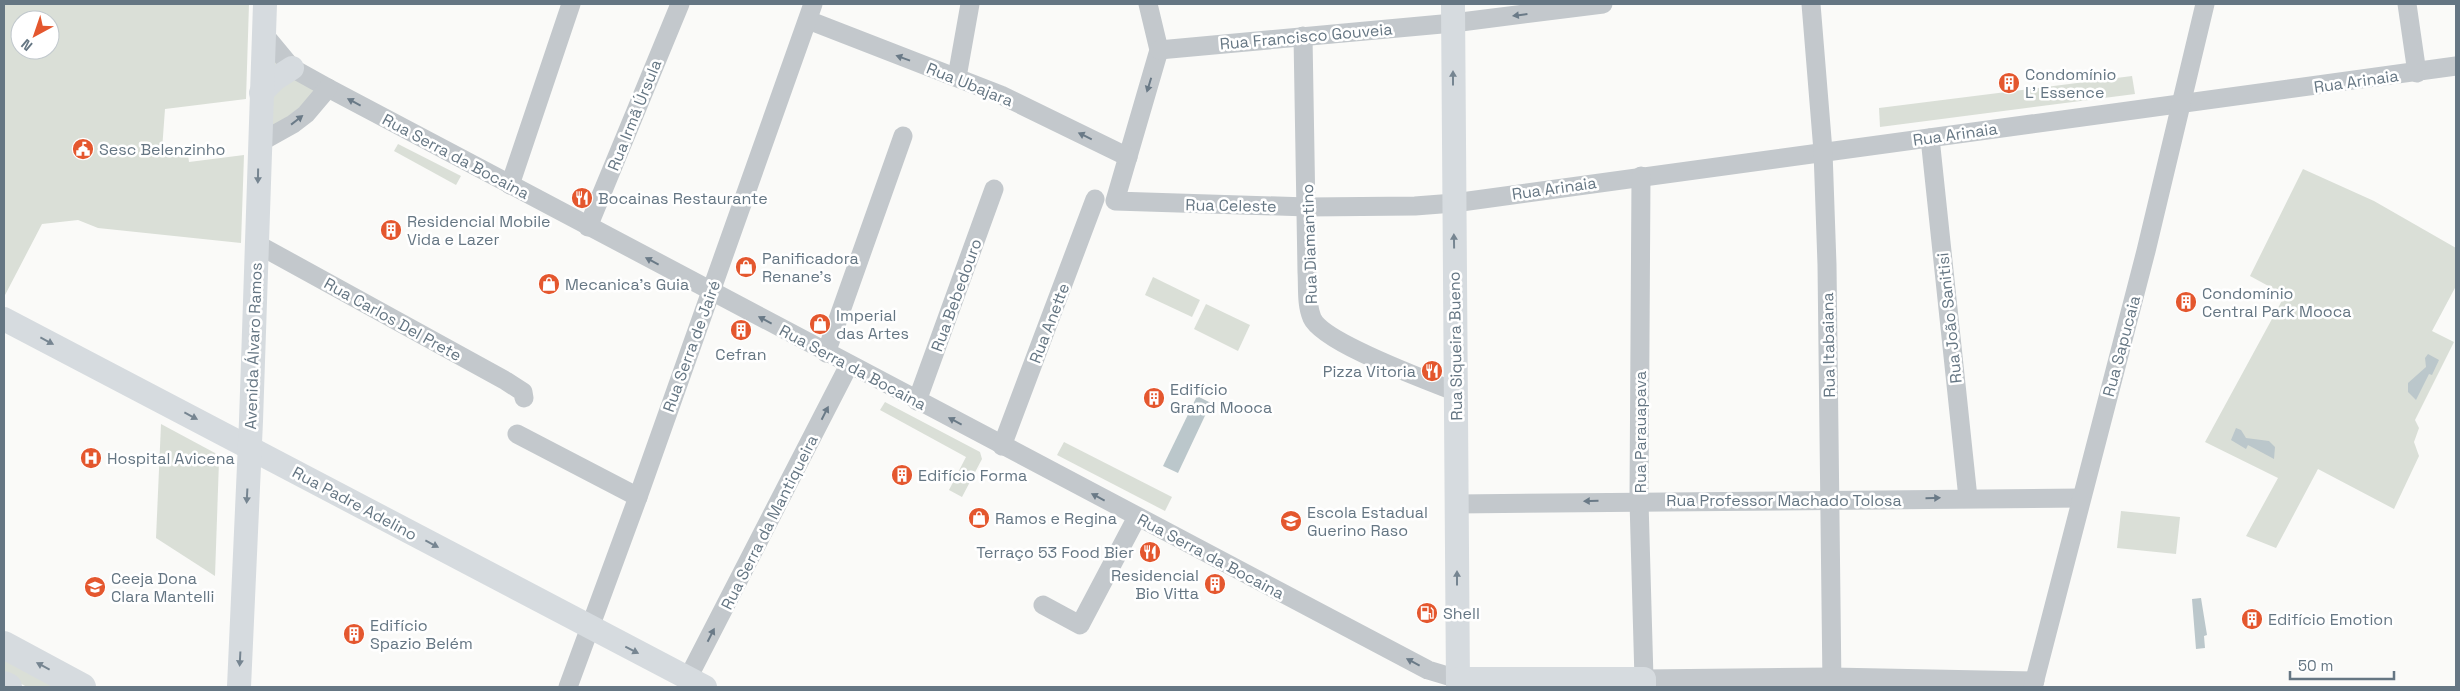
<svg xmlns="http://www.w3.org/2000/svg" width="2460" height="691" font-family="'Space Grotesk',sans-serif">
<rect width="100%" height="100%" fill="#fafaf8"/>
<g fill="#dadfd7" fill-rule="evenodd">
<path d="M 4,4 L 249,4 L 246,99 L 165,109 L 162,150 L 187,148 L 189,162 L 244,155 L 241,243 L 98,228 L 78,220 L 42,224 L 4,297 ZM 20,20 L 50,20 L 50,50 L 20,50 Z"/>
<polygon points="264,56 325,87 261,138"/>
<polygon points="2132,76 2135,94 1880,127 1879,108"/>
<polygon points="398,144 461,176 456,185 394,151"/>
<polygon points="2303,169 2374,201 2456,248 2456,286 2432,331 2454,342 2415,420 2419,428 2414,442 2419,456 2394,509 2318,469 2276,548 2246,536 2278,478 2205,442 2285,295 2250,276"/>
<polygon points="1153,277 1200,300 1192,317 1145,295"/>
<polygon points="1206,304 1250,325 1238,351 1194,329"/>
<polygon points="885,402 980,452 982,459 962,497 949,490 966,457 880,410"/>
<polygon points="161,424 215,453 219,461 215,576 156,538"/>
<polygon points="1064,442 1172,497 1165,511 1057,455"/>
<polygon points="2121,511 2180,517 2176,554 2117,548"/>
<polygon points="4,656 63,687 27,687 4,675"/>
</g>
<g fill="#bbc7cb">
<polygon points="2428,354 2439,360 2432,375 2429,374 2416,400 2408,392 2408,383 2426,367 2425,358"/>
<polygon points="1197,396 1211,403 1178,473 1163,466"/>
<polygon points="2236,428 2241,430 2246,438 2269,441 2275,447 2274,459 2248,445 2246,449 2231,440"/>
<polygon points="2201,598 2207,635 2204,636 2205,648 2196,649 2192,599"/>
</g>
<g fill="none" stroke-linecap="round" stroke-linejoin="round">
<g stroke="#c3c8cc" stroke-width="19">
<polyline points="1148,4 1159,50 1115,201 1308,207 1415,206 1454,203 2456,66"/>
<polyline points="1811,4 1823,151 1827,265 1832,687"/>
<polyline points="2407,4 2417,73"/>
<polyline points="808,20 1001,95 1128,157"/>
<polyline points="263,33 292,68 328,88 1428,670 1458,679"/>
<path d="M 1303,36 L 1307,272 C 1308,287 1306,304 1312,318 C 1323,343 1427,380 1456,392"/>
<polyline points="1159,50 1453,23 1603,4"/>
<polyline points="957,77 970,4"/>
<polyline points="1930,138 1968,498"/>
<polyline points="259,143 293,124 306,114 328,88"/>
<polyline points="1641,176 1639,501 1644,679 1832,677 2035,681"/>
<polyline points="510,185 571,4"/>
<polyline points="588,227 680,4"/>
<polyline points="257,244 506,381 523,392 524,398"/>
<polyline points="826,353 903,136"/>
<polyline points="917,401 994,189"/>
<polyline points="517,434 638,497"/>
<polyline points="1002,446 1095,199"/>
<polyline points="1457,504 2081,498"/>
<polyline points="1043,605 1080,625 1137,517"/>
<polyline points="688,678 849,365"/>
<polyline points="568,687 638,497 813,4"/>
<polyline points="2033,687 2146,251 2205,4"/>
</g>
<g stroke="#d6dbdf" stroke-width="24">
<polyline points="1453,4 1458,687"/>
<polyline points="261,93 275,79 292,68"/>
<polyline points="4,319 705,687"/>
<polyline points="1458,679 1644,679 1644,687"/>
<polyline points="239,687 251,421 265,4"/>
</g>
<g stroke="#d6dbdf" stroke-width="28">
<polyline points="4,645 82,687"/>
<polyline points="4,685 8,687"/>
</g>
</g>
<defs><path id="oneway-solid" d="M-6-.8H1V-3.2L6.5 0L1 3.2V.8H-6Z" transform="scale(1.25)"/></defs>
<g fill="#6a7a87">
<use href="#oneway-solid" transform="translate(1520 15) rotate(173)"/>
<use href="#oneway-solid" transform="translate(903 58) rotate(-160)"/>
<use href="#oneway-solid" transform="translate(1149 85) rotate(107)"/>
<use href="#oneway-solid" transform="translate(354 102) rotate(-152)"/>
<use href="#oneway-solid" transform="translate(297 120) rotate(-38)"/>
<use href="#oneway-solid" transform="translate(1085 136) rotate(-154)"/>
<use href="#oneway-solid" transform="translate(652 261) rotate(-152)"/>
<use href="#oneway-solid" transform="translate(765 320) rotate(-152)"/>
<use href="#oneway-solid" transform="translate(825 413) rotate(-63)"/>
<use href="#oneway-solid" transform="translate(955 421) rotate(-152)"/>
<use href="#oneway-solid" transform="translate(1098 497) rotate(-152)"/>
<use href="#oneway-solid" transform="translate(1933 498) rotate(-1)"/>
<use href="#oneway-solid" transform="translate(1591 501) rotate(179)"/>
<use href="#oneway-solid" transform="translate(711 635) rotate(-63)"/>
<use href="#oneway-solid" transform="translate(1413 662) rotate(-152)"/>
</g>
<g fill="#768591">
<use href="#oneway-solid" transform="translate(1453 78) rotate(-90)"/>
<use href="#oneway-solid" transform="translate(258 176) rotate(91)"/>
<use href="#oneway-solid" transform="translate(1454 241) rotate(-91)"/>
<use href="#oneway-solid" transform="translate(47 341) rotate(28)"/>
<use href="#oneway-solid" transform="translate(191 416) rotate(28)"/>
<use href="#oneway-solid" transform="translate(247 496) rotate(93)"/>
<use href="#oneway-solid" transform="translate(432 544) rotate(28)"/>
<use href="#oneway-solid" transform="translate(1457 578) rotate(-90)"/>
<use href="#oneway-solid" transform="translate(632 650) rotate(27)"/>
<use href="#oneway-solid" transform="translate(240 659) rotate(93)"/>
<use href="#oneway-solid" transform="translate(43 666) rotate(-152)"/>
</g>
<defs>
<g id="building-disc" transform="scale(1.125)"><circle r="9.5" fill="#e4572e" stroke="#fff"/><path d="M-4-6H4V6H1V3H-1V6H-4ZM-2.5-4.3h1.7v1.8h-1.7ZM.8-4.3h1.7v1.8H.8ZM-2.5-1h1.7V.8h-1.7ZM.8-1h1.7V.8H.8Z" fill="#fff"/></g>
<g id="civic-disc" transform="scale(1.125)"><circle r="9.5" fill="#e4572e" stroke="#fff"/><path d="M-.6-6.5H3V-4.5H.6V-3L4-1V1h2V6H-6V1h2V-1L-.6-3ZM-1.2 2.5V6h2.4V2.5Z" fill="#fff"/></g>
<g id="restaurant-disc" transform="scale(1.125)"><circle r="9.5" fill="#e4572e" stroke="#fff"/><path d="M-5-6h1v4h1v-4h1v4h1v-4h1v5L-1.5 .5V6h-2V.5L-5-1ZM5-6V6H3V1.5H1.5Q1.5-4 5-6Z" fill="#fff"/></g>
<g id="shop-disc" transform="scale(1.125)"><circle r="9.5" fill="#e4572e" stroke="#fff"/><path d="M-5-2.5h2.3a2.7 3.5 0 0 1 5.4 0H5L5.5 6h-11ZM-1.5-2.5h3a1.5 2.3 0 0 0-3 0Z" fill="#fff"/></g>
<g id="hospital-disc" transform="scale(1.125)"><circle r="9.5" fill="#e4572e" stroke="#fff"/><path d="M-5-5h3v3.5h4V-5h3V5h-3V1.5h-4V5h-3Z" fill="#fff"/></g>
<g id="school-disc" transform="scale(1.125)"><circle r="9.5" fill="#e4572e" stroke="#fff"/><path d="M0-5L7-2L0 1L-7-2ZM-4 1L0 2.5L4 1V4Q0 6-4 4Z" fill="#fff"/></g>
<g id="fuel-disc" transform="scale(1.125)"><circle r="9.5" fill="#e4572e" stroke="#fff"/><path d="M-5.5-6h7V0h2V4h1.3V-2.5L3-4.5l.8-.8L6-3V5H2.5V1h-1V6h-7ZM-4.2-4.7v3.2H.2V-4.7Z" fill="#fff"/></g>
</defs>
<g fill-rule="evenodd">
<use href="#building-disc" x="2009" y="83"/>
<use href="#civic-disc" x="83" y="149"/>
<use href="#restaurant-disc" x="582" y="198"/>
<use href="#building-disc" x="391" y="230"/>
<use href="#shop-disc" x="746" y="267"/>
<use href="#shop-disc" x="549" y="284"/>
<use href="#building-disc" x="2186" y="302"/>
<use href="#shop-disc" x="820" y="324"/>
<use href="#building-disc" x="741" y="330"/>
<use href="#restaurant-disc" x="1432" y="371"/>
<use href="#building-disc" x="1154" y="398"/>
<use href="#hospital-disc" x="91" y="458"/>
<use href="#building-disc" x="902" y="475"/>
<use href="#shop-disc" x="979" y="518"/>
<use href="#school-disc" x="1291" y="521"/>
<use href="#restaurant-disc" x="1150" y="552"/>
<use href="#building-disc" x="1215" y="584"/>
<use href="#school-disc" x="95" y="587"/>
<use href="#fuel-disc" x="1427" y="613"/>
<use href="#building-disc" x="2252" y="619"/>
<use href="#building-disc" x="354" y="634"/>
</g>
<g text-anchor="middle" stroke-width="5" stroke-linejoin="round" paint-order="stroke">
<g font-size="16" fill="#657683" stroke="#fff">
<text transform="translate(1306 36) rotate(-5)" y="6">Rua Francisco Gouveia</text>
<text transform="translate(2356 81) rotate(-8)" y="6">Rua Arinaia</text>
<text transform="translate(970 84) rotate(22)" y="6">Rua Ubajara</text>
<text transform="translate(634 115) rotate(-68)" y="6">Rua Irmã Úrsula</text>
<text transform="translate(1955 134) rotate(-8)" y="6">Rua Arinaia</text>
<text transform="translate(456 156) rotate(28)" y="6">Rua Serra da Bocaina</text>
<text transform="translate(1554 188) rotate(-8)" y="6">Rua Arinaia</text>
<text transform="translate(1231 205) rotate(1)" y="6">Rua Celeste</text>
<text transform="translate(1309 244) rotate(-92)" y="6">Rua Diamantino</text>
<text transform="translate(956 295) rotate(-70)" y="6">Rua Bebedouro</text>
<text transform="translate(1949 318) rotate(-96)" y="6">Rua João Sanitisi</text>
<text transform="translate(393 319) rotate(29)" y="6">Rua Carlos Del Prete</text>
<text transform="translate(1049 323) rotate(-69)" y="6">Rua Anette</text>
<text transform="translate(1828 345) rotate(-91)" y="6">Rua Itabaiana</text>
<text transform="translate(253 346) rotate(-88)" y="6">Avenida Álvaro Ramos</text>
<text transform="translate(691 346) rotate(-70)" y="6">Rua Serra de Jairé</text>
<text transform="translate(1455 346) rotate(-91)" y="6">Rua Siqueira Bueno</text>
<text transform="translate(2121 346) rotate(-75)" y="6">Rua Sapucaia</text>
<text transform="translate(853 367) rotate(28)" y="6">Rua Serra da Bocaina</text>
<text transform="translate(1640 432) rotate(-90)" y="6">Rua Parauapava</text>
<text x="1784" y="506">Rua Professor Machado Tolosa</text>
<text transform="translate(355 503) rotate(28)" y="6">Rua Padre Adelino</text>
<text transform="translate(769 522) rotate(-63)" y="6">Rua Serra da Mantiqueira</text>
<text transform="translate(1211 556) rotate(28)" y="6">Rua Serra da Bocaina</text>
</g>
<g font-size="16" fill="#657683" stroke="#fff" text-anchor="start">
<text x="2025" y="80">Condomínio<tspan x="2025" dy="18">L' Essence</tspan></text>
<text x="99" y="155">Sesc Belenzinho</text>
<text x="598" y="204">Bocainas Restaurante</text>
<text x="407" y="227">Residencial Mobile<tspan x="407" dy="18">Vida e Lazer</tspan></text>
<text x="762" y="264">Panificadora<tspan x="762" dy="18">Renane's</tspan></text>
<text x="565" y="290">Mecanica's Guia</text>
<text x="2202" y="299">Condomínio<tspan x="2202" dy="18">Central Park Mooca</tspan></text>
<text x="836" y="321">Imperial<tspan x="836" dy="18">das Artes</tspan></text>
<text x="741" y="360" text-anchor="middle">Cefran</text>
<text x="1416" y="377" text-anchor="end">Pizza Vitoria</text>
<text x="1170" y="395">Edifício<tspan x="1170" dy="18">Grand Mooca</tspan></text>
<text x="107" y="464">Hospital Avicena</text>
<text x="918" y="481">Edifício Forma</text>
<text x="1307" y="518">Escola Estadual<tspan x="1307" dy="18">Guerino Raso</tspan></text>
<text x="995" y="524">Ramos e Regina</text>
<text x="1134" y="558" text-anchor="end">Terraço 53 Food Bier</text>
<text x="1199" y="581" text-anchor="end">Residencial<tspan x="1199" dy="18">Bio Vitta</tspan></text>
<text x="111" y="584">Ceeja Dona<tspan x="111" dy="18">Clara Mantelli</tspan></text>
<text x="1443" y="619">Shell</text>
<text x="2268" y="625">Edifício Emotion</text>
<text x="370" y="631">Edifício<tspan x="370" dy="18">Spazio Belém</tspan></text>
</g>
</g>
<rect width="2460" height="691" fill="none" stroke="#657683" stroke-width="10"/>
<g transform="translate(35 35) rotate(220)"><circle r="24" fill="#ffffff" stroke="#c1c8cd"/>
<path d="M0-4L9 19L0 12L-9 19Z" fill="#e4572e"/>
<text y="-8" font-size="14" font-weight="bold" text-anchor="middle" fill="#657683">N</text>
</g>
<path d="M2290 671v8h104v-8" fill="none" stroke="#657683" stroke-width="2.5"/>
<text x="2298" y="671" font-size="15" fill="#657683" stroke="#ffffff" stroke-width="4" paint-order="stroke">50 m</text>
</svg>
